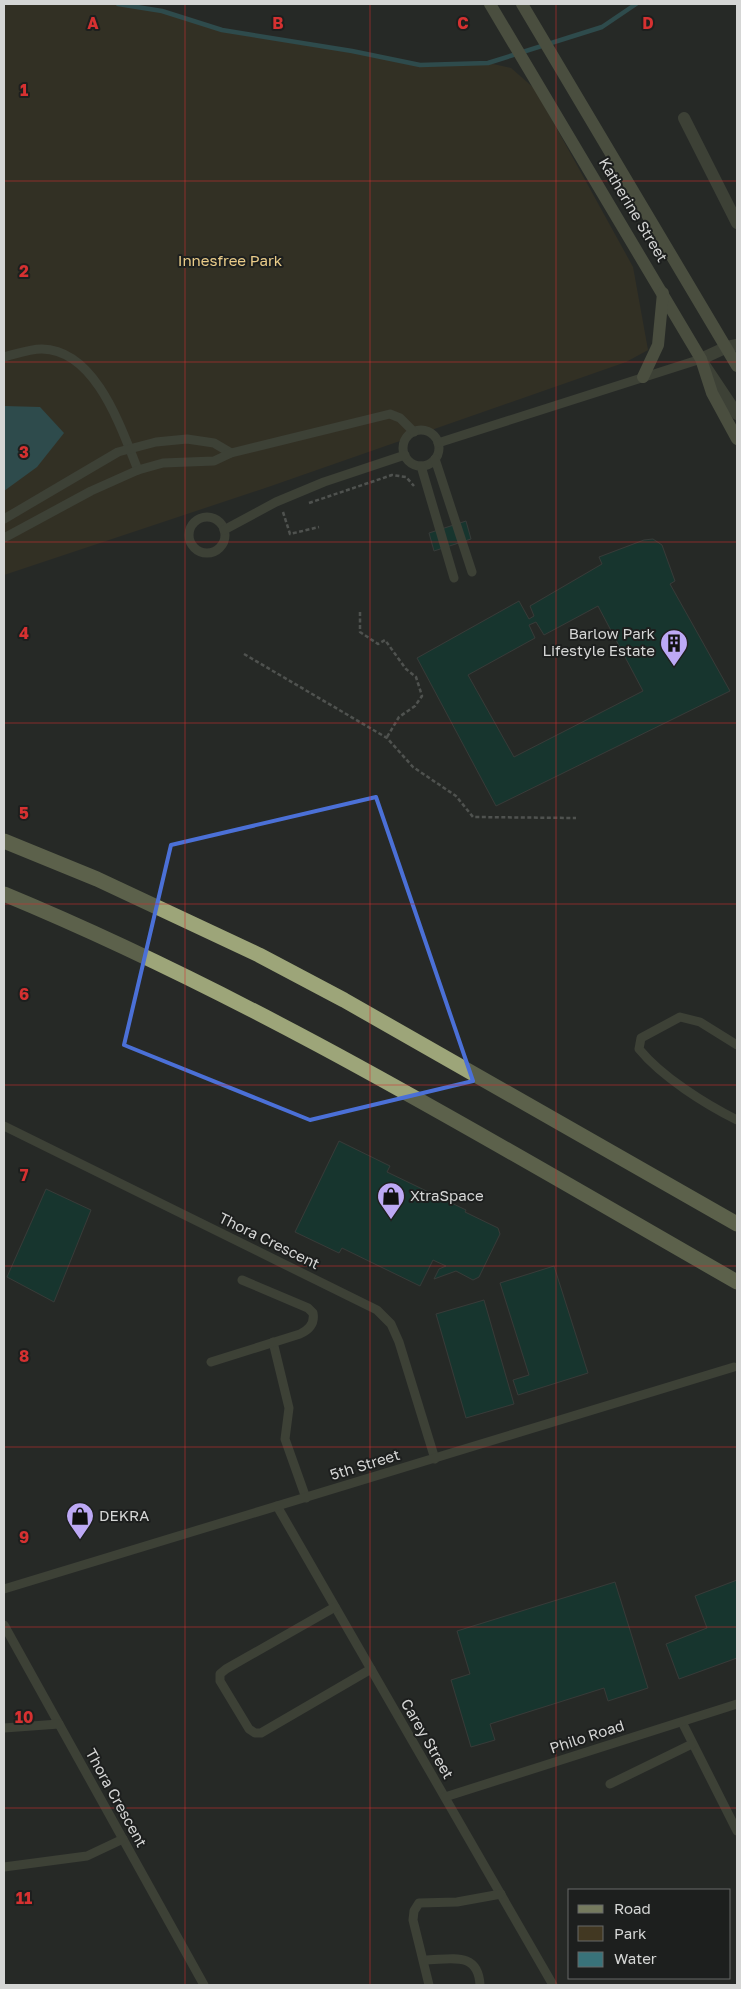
<svg xmlns="http://www.w3.org/2000/svg" width="741" height="1989" font-family="'Golos Text',sans-serif">
<rect width="100%" height="100%" fill="#272927"/>
<polygon fill="#423822" points="4,4 118,4 162,11 222,30 352,51 419,65 488,63 511,68 535,89 633,267 648,350 626,362 271,486 4,575"/>
<polygon fill="#39737a" points="4,406 40,407 64,433 37,467 4,491"/>
<g fill="none" stroke-linecap="round" stroke-linejoin="round">
<polyline stroke="#39737a" stroke-width="4.5" points="118,4 162,11 222,30 352,51 420,65 488,63 602,27 636,4"/>
</g>
<g fill="#064338" stroke="#4d504f" fill-rule="evenodd">
<polygon points="466,521 471,539 434,551 429,533"/>
<path d="M 653,539 L 662,545 L 675,581 L 670,584 L 730,691 L 496,806 L 417,658 L 519,601 L 529,619 L 534,616 L 530,606 L 602,564 L 599,557 L 644,540 ZM 598,606 L 643,691 L 514,757 L 468,675 L 535,638 L 529,625 L 536,622 L 544,635 Z"/>
<polygon points="339,1141 390,1166 387,1172 466,1210 465,1212 498,1228 500,1234 479,1277 473,1280 456,1271 434,1279 439,1269 446,1266 433,1260 420,1286 342,1248 339,1253 295,1232"/>
<polygon points="46,1189 91,1210 54,1302 7,1277"/>
<polygon points="554,1266 588,1373 518,1395 513,1380 529,1375 500,1283"/>
<polygon points="484,1300 514,1404 466,1418 436,1314"/>
<polygon points="737,1580 737,1658 679,1679 666,1644 707,1628 695,1596"/>
<polygon points="615,1582 648,1688 608,1701 604,1688 490,1724 495,1740 471,1747 451,1680 470,1674 457,1631"/>
</g>
<g fill="none" stroke-linecap="round" stroke-linejoin="round">
<g stroke="#818381" stroke-width="2.5" stroke-dasharray="4 2.5" stroke-linecap="butt">
<polyline points="309,503 392,475 406,477 414,486"/>
<polyline points="283,512 290,534 319,527"/>
<polyline points="360,612 360,632 378,644 385,640 406,669 416,677 422,696 415,706 399,717 387,737"/>
<polyline points="244,654 387,738 413,767 456,796 473,817 576,818"/>
</g>
<g stroke="#595d4b" stroke-width="9">
<path d="M 4,357 C 16,354 29,349 42,349 C 96,350 121,428 138,470"/>
<circle cx="421" cy="448" r="18"/>
<polyline points="438,443 701,359"/>
<polyline points="435,459 472,572"/>
<polyline points="421,466 454,578"/>
<circle cx="207" cy="535" r="18"/>
<polyline points="4,519 118,452 156,442 187,439 214,443 231,453"/>
<polyline points="224,530 276,502 324,482 405,455"/>
<polyline points="4,538 91,491 138,470 163,463 214,461 231,453 390,414 400,418 414,432"/>
<path d="M 737,1045 L 700,1022 L 680,1017 L 641,1038 L 639,1049 C 662,1077 705,1104 737,1120"/>
<polyline points="4,1126 377,1310 391,1324 399,1342 435,1459"/>
<polyline points="273,1342 289,1408 285,1439 306,1498"/>
<path d="M 211,1362 L 300,1334 C 309,1330 315,1324 313,1313 L 308,1308 L 242,1280"/>
<polyline points="277,1506 553,1985"/>
<polyline points="4,1589 734,1367"/>
<polyline points="335,1607 226,1669 220,1674 220,1681 249,1729 255,1733 261,1733 371,1669"/>
<polyline points="4,1625 204,1985"/>
<polyline points="682,1722 737,1831"/>
<polyline points="4,1728 59,1724"/>
<polyline points="610,1784 692,1744"/>
<polyline points="445,1797 737,1704"/>
<polyline points="4,1867 87,1856 123,1839"/>
<path d="M 424,1960 C 450,1960 478,1950 480,1985"/>
<polyline points="429,1985 413,1920 414,1911 419,1903 457,1902 501,1894"/>
</g>
<g stroke="#595d4b" stroke-width="12">
<polyline points="684,118 737,223"/>
<polyline points="701,359 727,347 737,345"/>
</g>
<polyline stroke="#595d4b" stroke-width="12" points="705,366 737,414"/>
<g stroke="#757a5e" stroke-width="12">
<polyline points="490,4 701,359 712,393 737,439"/>
<polyline points="522,4 737,366"/>
<polyline points="643,377 658,345 663,293"/>
</g>
<g stroke="#9da579" stroke-width="15">
<polyline points="4,841 97,879 259,955 344,1000 737,1224"/>
<path d="M 4,894 C 260,1000 497,1145 737,1282"/>
</g>
</g>
<path d="M0 0H741V1989H0ZM 376,797 L 473,1081 L 310,1120 L 124,1045 L 171,845 Z" fill="#272927" fill-opacity=".55" fill-rule="evenodd"/>
<path fill="none" stroke="#4b70d7" stroke-width="4" stroke-linejoin="round" d="M 376,797 L 473,1081 L 310,1120 L 124,1045 L 171,845 Z"/>
<path fill="none" stroke="#d63131" stroke-width="1" stroke-opacity="0.55" d="M 185,4 L 185,1985M 370,4 L 370,1985M 556,4 L 556,1985M 4,181 L 737,181M 4,362 L 737,362M 4,542 L 737,542M 4,723 L 737,723M 4,904 L 737,904M 4,1085 L 737,1085M 4,1266 L 737,1266M 4,1447 L 737,1447M 4,1627 L 737,1627M 4,1808 L 737,1808"/>
<defs>
<g id="building-pin" transform="scale(1.4375)"><path d="M0 17L-7.5 6A9.5 9.5 0 1 1 7.5 6Z" fill="#bda9f5" stroke="#1d1f1e"/><path d="M-4-6H4V6H1V3H-1V6H-4ZM-2.5-4.3h1.7v1.8h-1.7ZM.8-4.3h1.7v1.8H.8ZM-2.5-1h1.7V.8h-1.7ZM.8-1h1.7V.8H.8Z" fill="#111"/></g>
<g id="shop-pin" transform="scale(1.4375)"><path d="M0 17L-7.5 6A9.5 9.5 0 1 1 7.5 6Z" fill="#bda9f5" stroke="#1d1f1e"/><path d="M-5-2.5h2.3a2.7 3.5 0 0 1 5.4 0H5L5.5 6h-11ZM-1.5-2.5h3a1.5 2.3 0 0 0-3 0Z" fill="#111"/></g>
</defs>
<g fill-rule="evenodd">
<use href="#building-pin" x="674" y="643"/>
<use href="#shop-pin" x="391" y="1196"/>
<use href="#shop-pin" x="80" y="1516"/>
</g>
<g text-anchor="middle" stroke-width="4" stroke-linejoin="round" paint-order="stroke">
<g font-size="15" fill="#d5d6d5" stroke="#1d1f1e">
<text transform="translate(633 210) rotate(59)" y="5">Katherine Street</text>
<text transform="translate(269 1241) rotate(26)" y="5">Thora Crescent</text>
<text transform="translate(365 1465) rotate(-17)" y="5">5th Street</text>
<text transform="translate(587 1737) rotate(-18)" y="5">Philo Road</text>
<text transform="translate(427 1739) rotate(60)" y="5">Carey Street</text>
<text transform="translate(116 1798) rotate(61)" y="5">Thora Crescent</text>
</g>
<g font-size="15" fill="#eacc89" stroke="#1d1f1e">
<text x="230" y="266">Innesfree Park</text>
</g>
<g font-size="15" fill="#d5d6d5" stroke="#1d1f1e" text-anchor="start">
<text x="655" y="639" text-anchor="end">Barlow Park<tspan x="655" dy="17">Lifestyle Estate</tspan></text>
<text x="410" y="1201">XtraSpace</text>
<text x="99" y="1521">DEKRA</text>
</g>
</g>
<g font-size="16" text-anchor="middle" font-weight="bold" fill="#d63131" stroke="#1d1f1e" stroke-width="4" stroke-linejoin="round" paint-order="stroke">
<text x="93" y="29">A</text>
<text x="278" y="29">B</text>
<text x="463" y="29">C</text>
<text x="648" y="29">D</text>
<text x="24" y="96">1</text>
<text x="24" y="277">2</text>
<text x="24" y="458">3</text>
<text x="24" y="639">4</text>
<text x="24" y="819">5</text>
<text x="24" y="1000">6</text>
<text x="24" y="1181">7</text>
<text x="24" y="1362">8</text>
<text x="24" y="1543">9</text>
<text x="24" y="1723">10</text>
<text x="24" y="1904">11</text>
</g>
<rect width="741" height="1989" fill="none" stroke="#d5d6d5" stroke-width="10"/>
<rect x="568" y="1889" width="162" height="90" fill="#1d1f1e" stroke="#676867"/>
<rect x="578" y="1905" width="25" height="8" fill="#757a5e" stroke="#676867"/>
<text x="614" y="1914" font-size="15" fill="#d5d6d5">Road</text>
<rect x="578" y="1926" width="25" height="15" fill="#423822" stroke="#676867"/>
<text x="614" y="1939" font-size="15" fill="#d5d6d5">Park</text>
<rect x="578" y="1952" width="25" height="15" fill="#39737a" stroke="#676867"/>
<text x="614" y="1964" font-size="15" fill="#d5d6d5">Water</text>
</svg>
